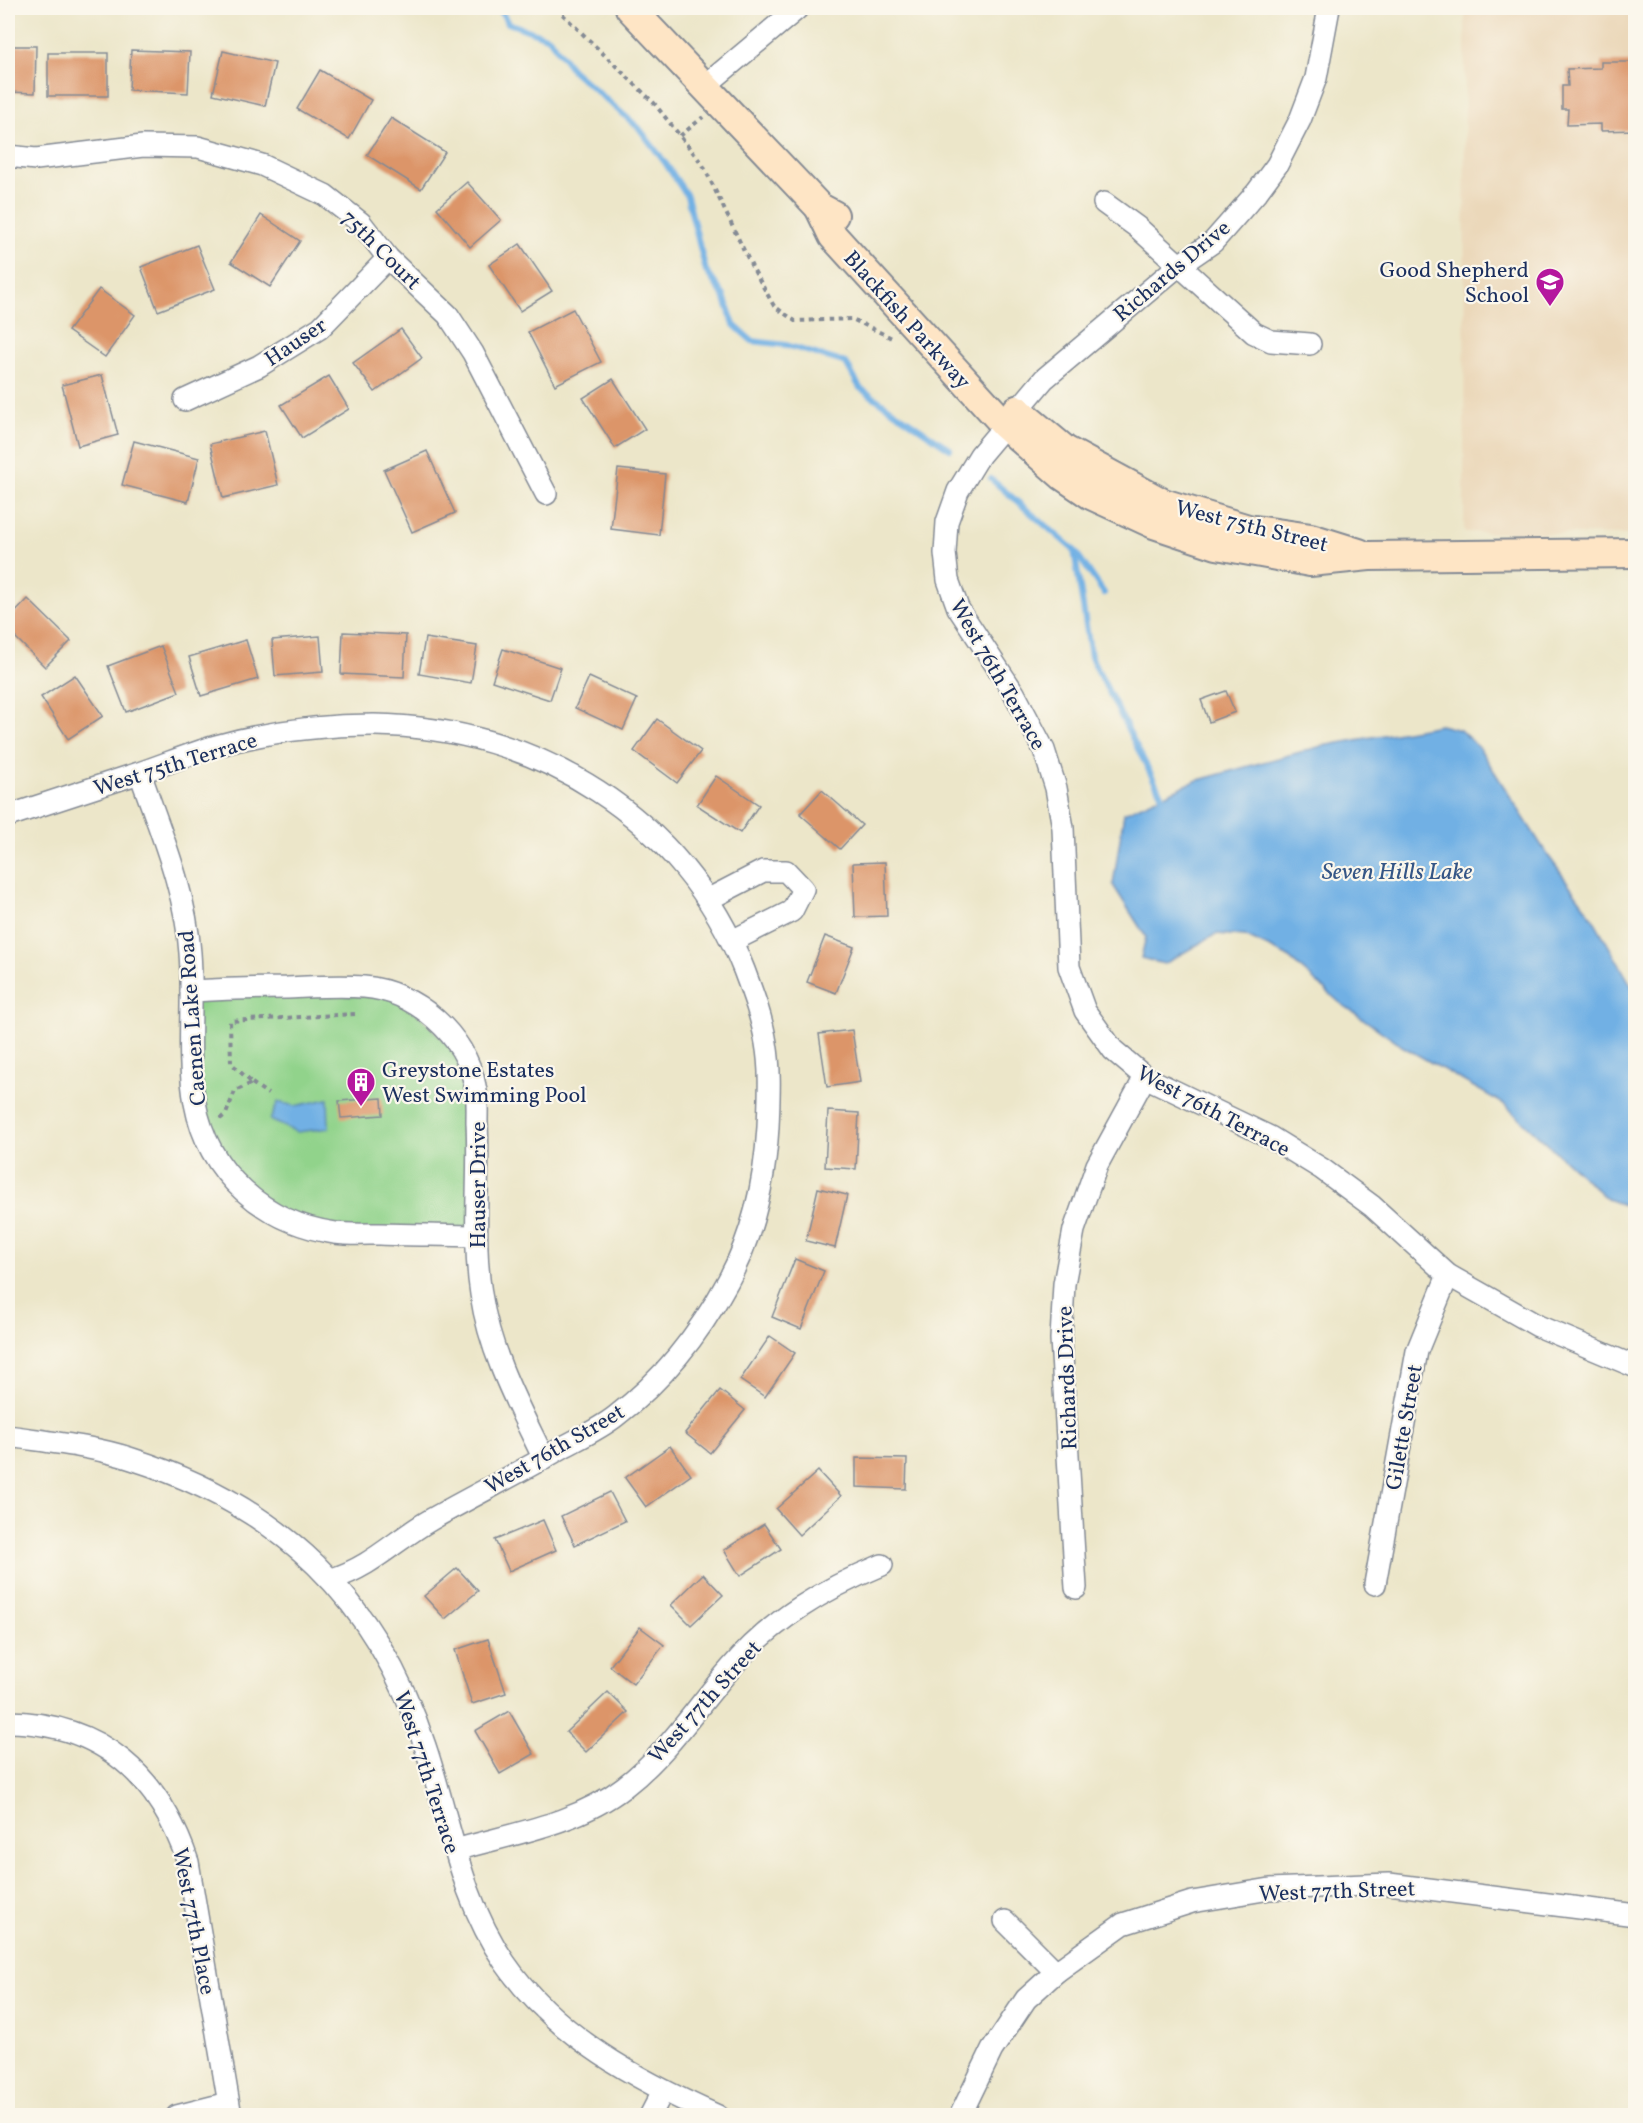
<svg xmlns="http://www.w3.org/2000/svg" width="1643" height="2123" font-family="Vollkorn,serif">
<rect width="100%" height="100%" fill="#fbf7ec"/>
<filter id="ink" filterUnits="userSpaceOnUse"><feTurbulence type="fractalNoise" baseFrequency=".0167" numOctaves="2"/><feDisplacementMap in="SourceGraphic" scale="12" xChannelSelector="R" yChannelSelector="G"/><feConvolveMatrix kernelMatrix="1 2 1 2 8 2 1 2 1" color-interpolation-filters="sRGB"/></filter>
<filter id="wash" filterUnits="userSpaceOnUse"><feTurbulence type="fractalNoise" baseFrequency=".008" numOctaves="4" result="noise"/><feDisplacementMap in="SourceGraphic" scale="24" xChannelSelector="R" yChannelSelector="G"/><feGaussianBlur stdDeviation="1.35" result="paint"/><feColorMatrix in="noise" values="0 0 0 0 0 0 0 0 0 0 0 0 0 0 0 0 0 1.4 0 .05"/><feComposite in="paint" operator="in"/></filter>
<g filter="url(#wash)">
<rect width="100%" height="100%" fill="#ece6c9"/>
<polygon fill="#ebd8ba" points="1465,8 1635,8 1635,535 1464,532"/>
<polygon fill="#91d38b" stroke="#568174" stroke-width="1.5" points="191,991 402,997 470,1068 476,1236 335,1233 260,1206 201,1128"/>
<g fill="#71b0e4" stroke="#4670a1" stroke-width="1.5">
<polygon points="1440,725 1460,730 1480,749 1545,851 1591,915 1635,992 1635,1209 1607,1199 1504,1104 1402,1046 1339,1002 1287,956 1245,936 1216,934 1164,964 1141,958 1146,937 1113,885 1124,813 1195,781 1322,746"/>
<polygon points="328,1099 329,1128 297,1132 270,1120 278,1102 295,1106"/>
</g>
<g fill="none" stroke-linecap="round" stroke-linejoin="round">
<g stroke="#71b0e4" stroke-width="6">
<polyline points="499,8 508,23 549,38 573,71 639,128 666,164 687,196 706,271 724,296 734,325 752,341 786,345 846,363 860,388 950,449"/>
<polyline points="991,479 1074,550 1091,657 1162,796"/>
<polyline points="1075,551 1104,593"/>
</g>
</g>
<g id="blocks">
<g fill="#dc9569">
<polygon points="8,46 36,46 35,93 8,92"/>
<polygon points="131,50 190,52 188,93 129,90"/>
<polygon points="223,51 275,63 265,106 213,94"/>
<rect x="48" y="53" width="60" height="43"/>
<polygon points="1601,62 1636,62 1636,130 1601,131 1601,124 1567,125 1568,109 1562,109 1562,86 1568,86 1567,69 1601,68"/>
<polygon points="320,70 371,100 349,139 297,109"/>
<polygon points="391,118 445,152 421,189 367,155"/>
<polygon points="467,182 501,220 470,247 437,208"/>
<polygon points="261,215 300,241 270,287 231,262"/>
<polygon points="520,244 552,291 520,311 489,265"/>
<polygon points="197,245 215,289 158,311 141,267"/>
<polygon points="99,289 135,315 105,357 68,331"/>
<polygon points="573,309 601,362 555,385 528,332"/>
<polygon points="401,329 422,358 375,392 353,363"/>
<polygon points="102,375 118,435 78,446 62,385"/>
<polygon points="329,376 349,409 302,438 281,405"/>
<polygon points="613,379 645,429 615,448 583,398"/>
<polygon points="265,431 278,485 223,498 210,444"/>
<polygon points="134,441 199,458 188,502 122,485"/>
<polygon points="427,451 455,513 412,532 384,470"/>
<polygon points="618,469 665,474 659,535 611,529"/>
<polygon points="28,599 71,641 45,667 8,630 8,620"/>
<polygon points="343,632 406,635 404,677 341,674"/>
<polygon points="320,636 323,672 275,676 272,640"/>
<polygon points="425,638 477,646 471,683 419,674"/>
<polygon points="246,640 258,679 201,696 189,657"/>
<polygon points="161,646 179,692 126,712 108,666"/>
<polygon points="503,649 561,668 550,700 492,681"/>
<polygon points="75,675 103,716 68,739 41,697"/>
<polygon points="589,677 637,699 623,730 575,708"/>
<polygon points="1226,691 1235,712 1209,722 1201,700"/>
<polygon points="657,719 701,751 677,783 634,751"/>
<polygon points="716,776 759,805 740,833 697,805"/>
<polygon points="822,790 862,825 840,849 800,814"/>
<polygon points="885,862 887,916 855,917 853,863"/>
<polygon points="825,936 854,947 836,993 807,982"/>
<polygon points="852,1030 860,1082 827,1087 819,1034"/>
<polygon points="382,1098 383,1115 341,1118 339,1101"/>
<polygon points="828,1111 859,1113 856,1169 825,1167"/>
<polygon points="818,1188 847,1195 835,1248 806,1241"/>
<polygon points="795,1259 824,1271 801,1329 772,1317"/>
<polygon points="770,1336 795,1353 765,1397 740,1380"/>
<polygon points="720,1390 745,1410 710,1453 685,1433"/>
<polygon points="670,1446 691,1475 646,1507 625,1478"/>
<polygon points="856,1458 907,1459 906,1489 856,1487"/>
<polygon points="818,1471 841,1496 799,1535 776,1509"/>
<polygon points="610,1492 625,1521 575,1545 561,1516"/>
<polygon points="543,1520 556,1550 509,1571 495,1540"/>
<polygon points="764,1524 781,1549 740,1576 724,1550"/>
<polygon points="457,1568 478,1591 445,1619 424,1596"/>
<polygon points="703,1574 723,1595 691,1625 671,1605"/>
<polygon points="640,1627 664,1645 633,1684 610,1666"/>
<polygon points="488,1639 506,1693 472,1704 455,1650"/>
<polygon points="608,1692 628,1712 586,1752 566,1732"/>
<polygon points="509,1711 534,1754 500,1774 475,1731"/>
</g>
</g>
</g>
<g filter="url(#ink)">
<use href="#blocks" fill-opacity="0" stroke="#848a94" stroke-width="1.5"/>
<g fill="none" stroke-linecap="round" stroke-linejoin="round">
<g stroke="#848a94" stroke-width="24">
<g id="street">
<polyline points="1329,8 1316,78 1300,120 1277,165 1257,192 1213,242 1178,266 1044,379 980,455 958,491 947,522 945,553 948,580 958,608 1014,693 1044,750 1056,788 1063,828 1069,967 1085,1011 1113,1050 1145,1077 1270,1137 1322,1169 1372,1206 1448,1275 1538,1326 1636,1367"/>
<polyline points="706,85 798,8"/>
<polyline points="8,156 36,159 143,146 198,147 262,165 325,195 361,223 388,258 448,315 473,353 546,494"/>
<polyline points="1104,203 1137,227 1254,333 1271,341 1310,344"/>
<polyline points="185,400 259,366 320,328 388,258"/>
<path d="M 140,773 C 160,831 186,891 190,953 C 194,1002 186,1054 195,1103 C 208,1174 265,1223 335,1233 C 350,1235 366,1234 380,1234 C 412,1235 444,1235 476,1236"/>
<path d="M 8,816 C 50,802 93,788 136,774 C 163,765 189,754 216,746 C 266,732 321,725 374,725 C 537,727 684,817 744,970 C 753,994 762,1018 766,1043 C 771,1071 769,1099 768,1127 C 765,1179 753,1235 728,1281 C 700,1333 663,1380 616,1416 C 601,1428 582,1437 565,1446 C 521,1472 476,1494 432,1519 C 395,1540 373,1566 332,1579"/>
<polyline points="709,899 763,871 786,871 803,889 792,911 732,941"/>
<path d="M 191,991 C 223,989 255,988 287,988 C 312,987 338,985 364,987 C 415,991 466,1035 475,1086 C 478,1097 477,1110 477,1122 C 480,1180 472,1237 481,1294 C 490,1354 518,1405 544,1459"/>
<path d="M 8,1436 C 48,1442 93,1446 132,1459 C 280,1506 377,1599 425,1746 C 450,1820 460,1898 505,1963 C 555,2036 639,2081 718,2116"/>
<polyline points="1375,1584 1417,1351 1448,1275"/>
<polyline points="1076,1588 1061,1339 1064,1284 1074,1230 1097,1165 1145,1077"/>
<path d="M 8,1722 C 102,1723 159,1776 188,1862 L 231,2116"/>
<path d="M 455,1850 C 511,1834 577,1824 624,1787 C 667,1754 695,1709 730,1669 C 771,1620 824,1589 882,1565"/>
<polyline points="1005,1921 1056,1972"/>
<polyline points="177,2116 228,2103"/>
<polyline points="650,2116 663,2091"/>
<polyline points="960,2116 992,2050 1026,1999 1056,1972 1123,1924 1192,1902 1270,1889 1389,1884 1636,1915"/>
</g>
</g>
<g stroke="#848a94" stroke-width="32">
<g id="secondary">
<polyline points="630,8 819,207 834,215"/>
<polyline points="819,207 833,236 1005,425 1063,476 1091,495 1154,524 1217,545 1310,562 1369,556 1636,553"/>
<polyline points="1017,410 1065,450 1163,503 1248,529 1311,538 1359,553"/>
</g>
</g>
<g stroke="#848a94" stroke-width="4" stroke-dasharray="4.5 4.5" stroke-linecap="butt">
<polyline points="556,8 654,103 703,165 752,267 774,306 795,321 852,319 894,339"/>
<polyline points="680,136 703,117"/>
<polyline points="252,1083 268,1094"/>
<polyline points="220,1119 226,1114 235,1091 252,1083 231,1063 230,1021 355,1014"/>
</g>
<use href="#street" stroke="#fff" stroke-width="21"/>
<use href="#secondary" stroke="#fee5c5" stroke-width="28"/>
</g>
</g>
<defs>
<g id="school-pin" transform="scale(1.5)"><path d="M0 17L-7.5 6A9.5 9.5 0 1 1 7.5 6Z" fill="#b5179e" stroke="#fbf7ec"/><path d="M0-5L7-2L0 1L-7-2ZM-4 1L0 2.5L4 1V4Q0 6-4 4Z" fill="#fff"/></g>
<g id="building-pin" transform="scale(1.5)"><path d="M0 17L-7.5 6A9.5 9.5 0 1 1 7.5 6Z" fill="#b5179e" stroke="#fbf7ec"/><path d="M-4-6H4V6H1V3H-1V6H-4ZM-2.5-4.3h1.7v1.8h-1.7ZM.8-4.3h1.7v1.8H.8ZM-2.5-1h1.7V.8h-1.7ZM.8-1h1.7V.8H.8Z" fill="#fff"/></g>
</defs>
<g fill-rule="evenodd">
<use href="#school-pin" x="1550" y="282"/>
<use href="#building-pin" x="361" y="1082"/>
</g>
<g text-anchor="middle" stroke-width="4.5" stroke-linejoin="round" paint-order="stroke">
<g font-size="22" fill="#1b2f5e" stroke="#fbf7ec">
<text transform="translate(382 249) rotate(45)" y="8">75th Court</text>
<text transform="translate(1171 270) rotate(-40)" y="8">Richards Drive</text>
<text transform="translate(908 319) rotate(48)" y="8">Blackfish Parkway</text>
<text transform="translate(295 341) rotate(-34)" y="8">Hauser</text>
<text transform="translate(1252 525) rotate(14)" y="8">West 75th Street</text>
<text transform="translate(999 674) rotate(60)" y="8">West 76th Terrace</text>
<text transform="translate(175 763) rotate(-17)" y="8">West 75th Terrace</text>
<text transform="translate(191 1018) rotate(-94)" y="8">Caenen Lake Road</text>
<text transform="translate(1214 1110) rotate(28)" y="8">West 76th Terrace</text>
<text transform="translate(477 1185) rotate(-90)" y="8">Hauser Drive</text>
<text transform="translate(1066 1378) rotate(-92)" y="8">Richards Drive</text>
<text transform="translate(1403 1427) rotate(-80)" y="8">Gilette Street</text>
<text transform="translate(554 1448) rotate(-30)" y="8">West 76th Street</text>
<text transform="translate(704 1701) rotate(-48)" y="8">West 77th Street</text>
<text transform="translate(428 1772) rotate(72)" y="8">West 77th Terrace</text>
<text transform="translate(1337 1890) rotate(-2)" y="8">West 77th Street</text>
<text transform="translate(195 1921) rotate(79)" y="8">West 77th Place</text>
</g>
<g font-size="22" fill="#1b2f5e" stroke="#fbf7ec" text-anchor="end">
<text x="1529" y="277">Good Shepherd<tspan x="1529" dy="25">School</tspan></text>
<text x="382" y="1077" text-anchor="start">Greystone Estates<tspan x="382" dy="25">West Swimming Pool</tspan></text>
</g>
<g font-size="24" font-style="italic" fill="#355686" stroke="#fbf7ec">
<text x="1397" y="879">Seven Hills Lake</text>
</g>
</g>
<rect width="1643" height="2123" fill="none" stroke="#fbf7ec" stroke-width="30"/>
</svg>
